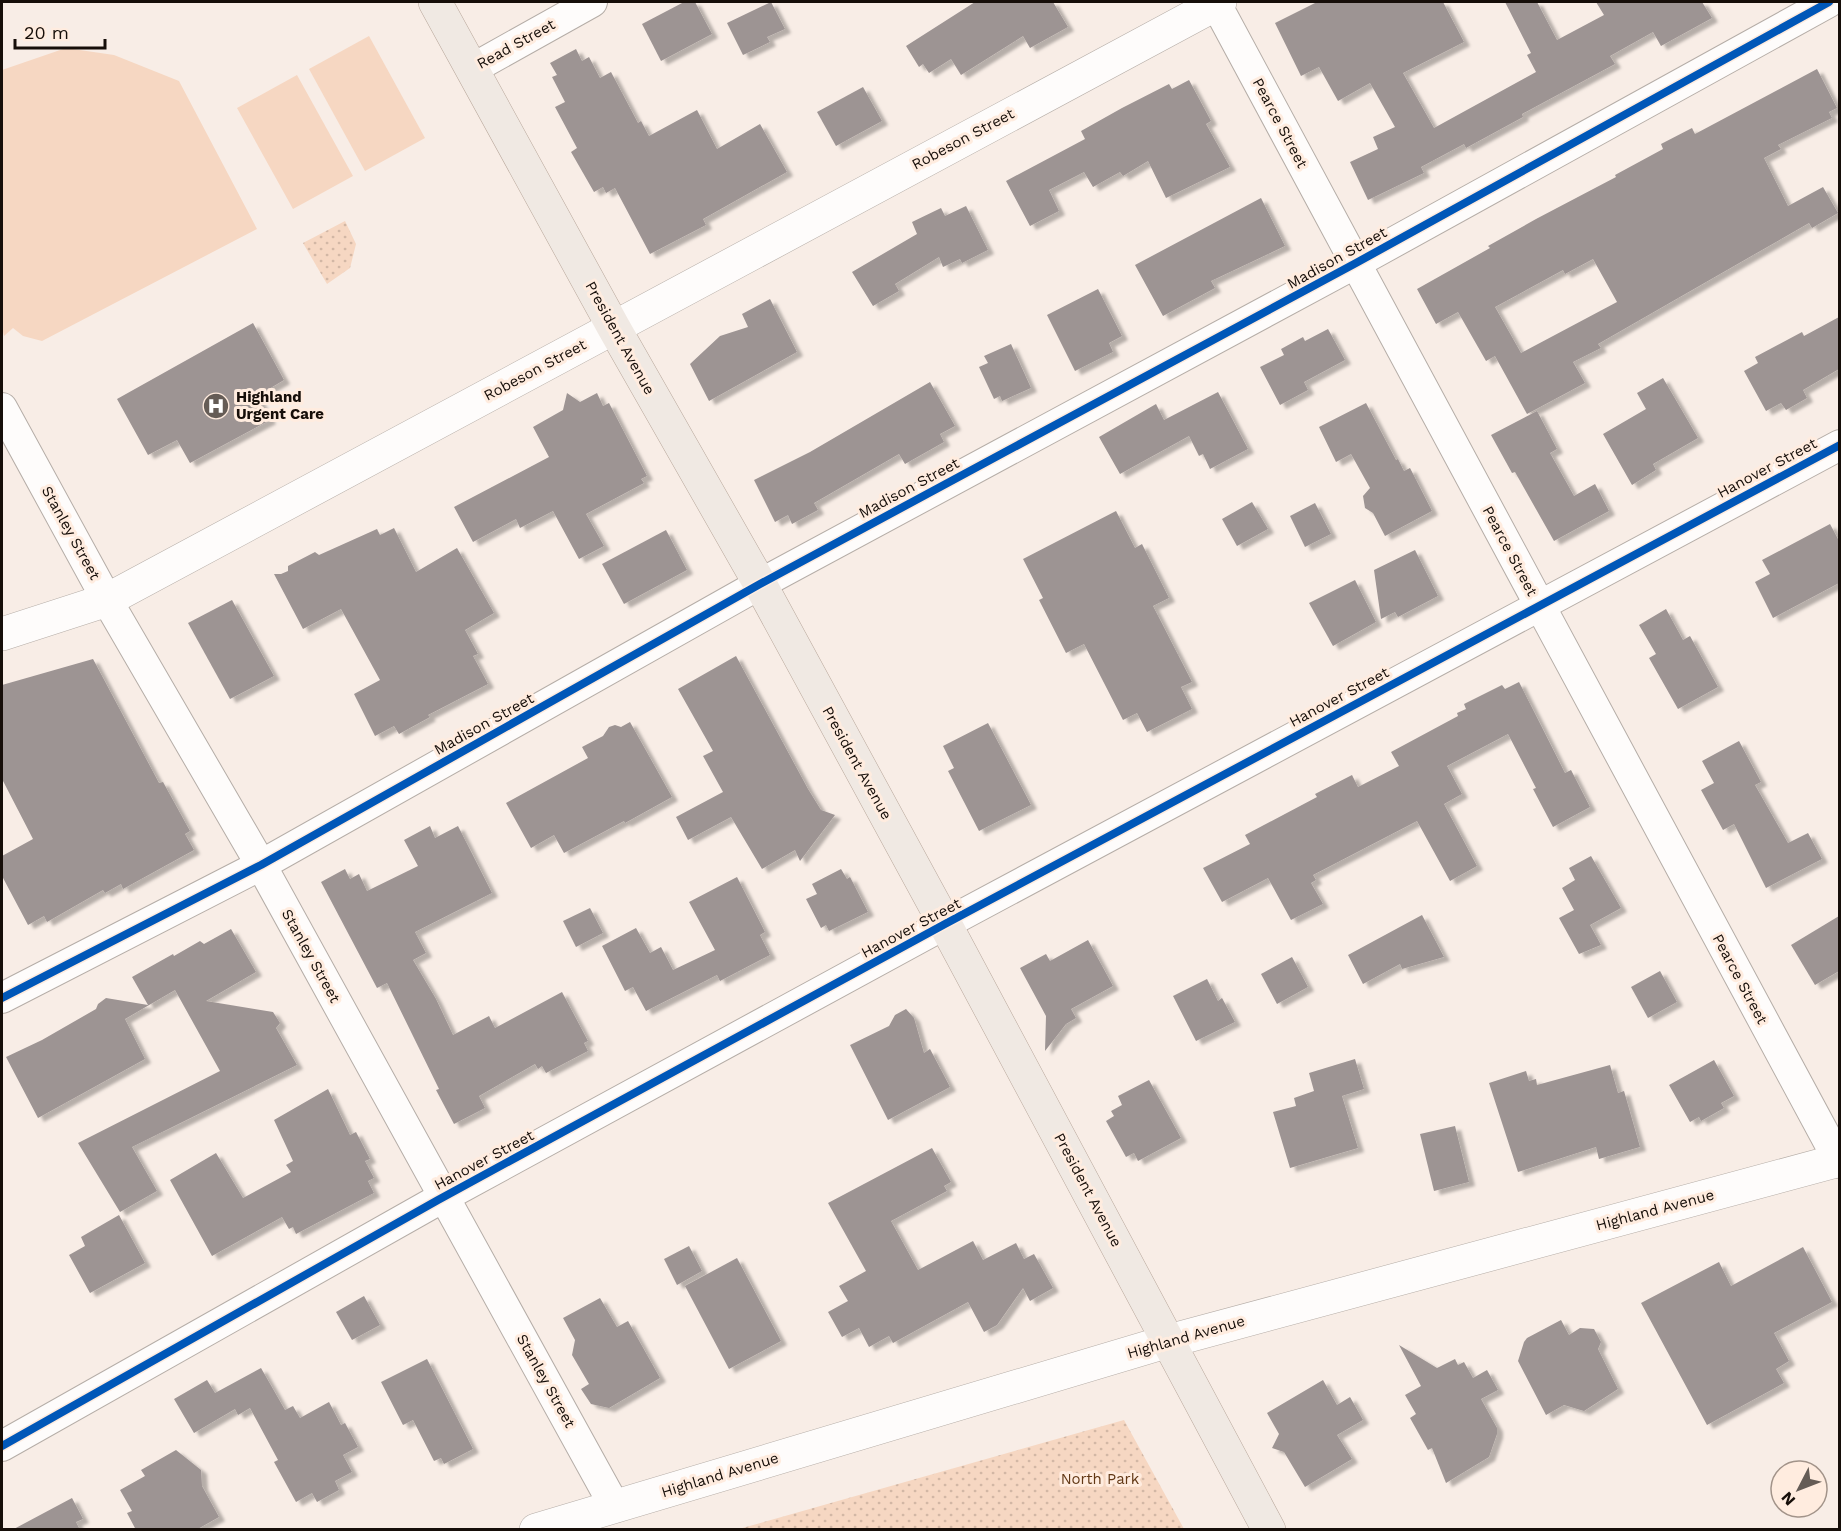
<svg xmlns="http://www.w3.org/2000/svg" width="1841" height="1531" font-family="'Work Sans',sans-serif">
<defs>
<pattern id="grass-dots" width="8" height="8" patternUnits="userSpaceOnUse" patternTransform="scale(1.5)"><rect width="8" height="8" fill="#f6d7c2"/><path d="M2 2h.1M6 6h.1" fill="none" stroke="#d2b7a5" stroke-width="1.8" stroke-linecap="round"/></pattern>
<filter id="shadow"><feDropShadow dx="6" dy="4" stdDeviation="1.5" flood-color="#0004"/></filter>
</defs>
<rect width="100%" height="100%" fill="#f8ede6"/>
<g fill="url(#grass-dots)">
<polygon points="345,221 356,244 350,268 327,284 303,243"/>
<polygon points="1124,1420 1184,1529 739,1529"/>
</g>
<g fill="#f6d7c2">
<polygon points="369,36 425,138 365,171 309,69"/>
<polygon points="66,48 114,55 179,81 257,229 42,341 23,336 13,328 4,336 2,328 2,70"/>
<polygon points="297,75 353,176 293,209 237,108"/>
</g>
<g fill="#9d9493" fill-rule="evenodd" filter="url(#shadow)">
<polygon points="684,2 695,2 712,34 661,61 642,24"/>
<polygon points="771,2 785,29 767,37 770,42 743,55 727,23"/>
<polygon points="975,2 1053,2 1068,27 1030,48 1023,36 961,75 951,59 929,73 923,64 919,67 906,46"/>
<polygon points="1317,2 1443,2 1464,42 1403,73 1434,128 1536,72 1527,55 1531,53 1505,2 1537,2 1557,40 1604,15 1596,2 1702,2 1712,18 1661,46 1653,32 1610,56 1615,64 1522,114 1523,117 1466,148 1464,144 1421,167 1424,173 1368,200 1350,162 1378,149 1373,137 1395,127 1370,83 1338,101 1319,67 1301,76 1275,23"/>
<polygon points="576,49 582,61 589,57 600,78 611,72 638,123 641,121 649,136 697,110 717,149 760,124 787,172 703,219 706,225 650,254 615,188 606,193 603,187 594,192 571,152 577,148 555,107 565,102 552,77 557,75 550,63"/>
<path d="M 1817,69 L 1837,108 L 1829,112 L 1832,118 L 1778,145 L 1781,149 L 1764,158 L 1788,206 L 1823,187 L 1838,213 L 1812,228 L 1809,223 L 1598,344 L 1601,348 L 1573,362 L 1585,383 L 1527,414 L 1495,356 L 1486,361 L 1458,312 L 1436,324 L 1417,289 L 1490,248 L 1488,246 L 1536,219 L 1616,177 L 1615,175 L 1663,149 L 1661,144 L 1692,128 L 1695,134 ZM 1593,259 L 1617,302 L 1521,353 L 1495,307 L 1563,270 L 1565,274 Z"/>
<polygon points="1189,80 1211,121 1206,124 1230,167 1166,198 1148,161 1123,176 1120,172 1093,187 1084,172 1049,190 1059,211 1030,226 1006,181 1085,139 1081,131 1122,108 1169,84 1172,89"/>
<polygon points="863,87 882,121 836,146 817,112"/>
<polygon points="1261,198 1285,246 1211,281 1215,288 1163,316 1135,265"/>
<polygon points="966,206 988,250 962,263 960,259 943,267 939,257 895,284 899,291 873,306 852,272 917,234 912,222 941,208 945,216"/>
<polygon points="1098,289 1122,336 1109,343 1113,352 1075,371 1047,315"/>
<polygon points="770,299 797,352 709,401 690,364 720,336 748,327 742,314"/>
<polygon points="1839,317 1839,369 1803,390 1807,398 1786,410 1781,403 1766,411 1744,371 1758,363 1755,357 1802,332 1804,336"/>
<polygon points="253,323 284,380 257,396 270,420 190,463 177,440 148,455 117,399"/>
<polygon points="1328,329 1345,360 1304,382 1308,390 1280,405 1260,367 1284,355 1281,349 1303,337 1305,341"/>
<polygon points="1011,344 1031,388 1002,401 1000,396 994,399 979,367 988,363 984,356"/>
<polygon points="1663,378 1698,438 1653,464 1656,470 1632,485 1603,434 1646,409 1637,393"/>
<polygon points="930,382 955,426 940,434 944,442 905,464 899,454 814,503 818,510 792,524 788,515 775,522 754,480 810,452"/>
<polygon points="1218,392 1248,449 1210,469 1203,454 1199,456 1189,436 1120,474 1099,437 1156,404 1164,420"/>
<polygon points="567,393 580,402 597,393 603,406 609,403 647,476 641,479 644,483 586,514 604,546 579,559 553,511 520,528 516,519 473,542 454,507 549,457 533,427 563,410"/>
<polygon points="1366,403 1396,460 1398,459 1404,471 1410,468 1432,511 1385,536 1373,513 1365,508 1363,496 1370,488 1351,454 1336,462 1319,427"/>
<polygon points="1537,411 1557,449 1550,453 1574,496 1595,484 1609,511 1554,541 1515,472 1512,473 1491,435"/>
<polygon points="1252,502 1268,529 1237,546 1222,519"/>
<polygon points="1315,503 1331,534 1305,547 1290,516"/>
<polygon points="1116,511 1135,548 1142,544 1169,598 1153,606 1192,682 1181,687 1192,709 1147,732 1137,713 1123,720 1084,644 1066,653 1039,600 1043,598 1023,559"/>
<polygon points="1830,524 1839,541 1839,583 1773,618 1755,582 1770,574 1762,560"/>
<polygon points="394,528 416,572 457,548 494,613 465,630 478,654 473,656 488,684 428,715 430,717 399,734 394,726 375,736 354,694 380,680 341,609 303,629 274,574 281,574 288,571 288,566 315,552 319,555 377,529 380,535"/>
<polygon points="666,530 687,570 624,604 602,564"/>
<polygon points="1415,550 1438,596 1398,617 1395,612 1381,619 1374,570"/>
<polygon points="1355,580 1376,622 1333,646 1309,603"/>
<polygon points="232,600 274,676 230,699 188,623"/>
<polygon points="1666,609 1683,640 1690,636 1718,687 1678,709 1649,658 1656,654 1639,625"/>
<polygon points="736,656 808,789 821,810 835,815 800,861 795,850 762,869 731,817 688,840 676,817 723,792 703,756 713,751 678,689"/>
<polygon points="93,659 159,783 163,782 190,831 185,834 194,850 123,889 121,884 105,893 103,890 47,922 44,916 28,925 2,876 2,856 33,839 2,779 2,685"/>
<polygon points="1519,682 1565,773 1571,770 1590,807 1553,827 1533,789 1536,788 1508,734 1447,766 1462,794 1444,804 1477,866 1450,881 1417,821 1313,875 1316,880 1311,883 1323,904 1291,920 1268,878 1222,902 1203,868 1250,844 1245,835 1317,797 1315,794 1352,775 1358,787 1399,766 1391,752 1458,716 1457,713 1466,709 1464,704 1502,685 1505,689"/>
<polygon points="630,722 672,797 625,823 624,821 564,853 554,835 531,848 506,803 588,758 582,747 603,736 609,727 615,725 621,727"/>
<polygon points="988,723 1031,805 979,831 948,771 954,768 943,746"/>
<polygon points="1739,741 1761,782 1755,785 1788,843 1808,833 1822,859 1766,888 1734,824 1723,830 1701,790 1714,783 1702,761"/>
<polygon points="430,826 435,838 458,826 492,893 415,932 426,953 413,960 436,999 453,1035 489,1016 495,1028 562,992 588,1041 584,1043 588,1051 546,1073 542,1066 538,1069 535,1064 479,1096 485,1108 454,1124 436,1090 439,1089 387,983 377,988 321,882 345,869 350,879 359,874 367,891 418,866 404,840"/>
<polygon points="1591,856 1621,908 1590,925 1601,945 1579,954 1559,918 1574,910 1562,888 1575,880 1569,868"/>
<polygon points="841,869 847,879 850,877 868,912 829,931 826,925 821,928 806,899 817,894 812,884"/>
<polygon points="737,877 765,932 760,935 770,955 720,981 717,975 646,1011 633,987 625,991 602,946 636,928 650,953 661,947 673,970 715,950 689,902"/>
<polygon points="590,908 603,933 576,947 563,921"/>
<polygon points="1422,915 1444,957 1402,969 1400,964 1363,984 1348,955"/>
<polygon points="1839,916 1839,971 1815,985 1791,945"/>
<polygon points="231,929 256,972 206,1001 273,1012 280,1023 276,1028 297,1065 132,1147 157,1191 120,1212 78,1143 220,1071 175,990 125,1019 145,1059 38,1118 6,1057 42,1040 96,1009 98,1004 106,998 148,1005 132,977 173,954 174,956 200,941 204,944"/>
<polygon points="1088,940 1113,986 1071,1009 1076,1018 1066,1024 1045,1051 1046,1016 1020,968 1046,954 1050,961"/>
<polygon points="1292,957 1308,987 1277,1004 1261,974"/>
<polygon points="1660,971 1677,1002 1648,1018 1631,987"/>
<polygon points="1207,979 1218,1001 1222,998 1235,1022 1196,1041 1173,996"/>
<polygon points="906,1009 914,1018 924,1053 930,1049 950,1087 888,1120 850,1045 889,1026 895,1015"/>
<polygon points="1355,1059 1364,1089 1342,1096 1358,1148 1290,1168 1273,1112 1296,1106 1294,1098 1314,1091 1309,1073"/>
<polygon points="1714,1060 1734,1096 1721,1103 1724,1108 1701,1121 1699,1117 1690,1122 1669,1085"/>
<polygon points="1610,1065 1618,1093 1624,1091 1640,1147 1599,1159 1596,1147 1518,1172 1489,1083 1526,1071 1529,1081 1536,1079 1537,1085"/>
<polygon points="1149,1080 1181,1138 1138,1161 1134,1153 1126,1157 1106,1121 1114,1116 1111,1111 1122,1105 1118,1096"/>
<polygon points="328,1089 350,1135 356,1132 370,1159 365,1161 374,1178 368,1181 374,1193 296,1234 293,1227 289,1229 282,1217 212,1256 170,1180 216,1153 243,1198 291,1172 286,1165 293,1161 274,1120"/>
<polygon points="1455,1126 1469,1182 1434,1191 1420,1134"/>
<polygon points="932,1148 951,1182 944,1186 947,1191 891,1221 918,1270 973,1241 983,1260 1016,1243 1024,1259 1034,1254 1053,1288 1030,1301 1023,1288 997,1325 984,1332 968,1302 893,1343 889,1336 869,1347 859,1328 842,1337 828,1312 848,1301 839,1286 866,1271 828,1203"/>
<polygon points="119,1215 145,1263 90,1293 69,1255 85,1246 81,1237"/>
<polygon points="689,1246 702,1271 677,1285 664,1259"/>
<polygon points="1803,1247 1832,1302 1774,1333 1789,1361 1776,1369 1784,1383 1707,1425 1641,1303 1719,1262 1731,1286"/>
<polygon points="737,1258 781,1341 729,1369 685,1286"/>
<polygon points="364,1296 380,1325 352,1340 336,1312"/>
<polygon points="600,1298 617,1327 628,1321 660,1378 609,1408 591,1404 581,1389 589,1384 572,1355 575,1340 563,1318"/>
<polygon points="1561,1320 1569,1335 1580,1328 1594,1329 1601,1342 1598,1349 1618,1389 1584,1411 1564,1405 1546,1415 1518,1361 1524,1342 1527,1338"/>
<polygon points="1399,1345 1437,1368 1455,1359 1458,1365 1464,1362 1473,1378 1487,1370 1498,1390 1481,1399 1497,1428 1497,1434 1489,1457 1446,1483 1432,1448 1428,1450 1410,1418 1416,1414 1405,1395 1421,1386"/>
<polygon points="427,1359 473,1449 444,1464 441,1458 434,1461 413,1420 403,1425 381,1382"/>
<polygon points="261,1368 285,1410 293,1406 300,1418 329,1402 341,1425 345,1423 358,1447 343,1455 352,1472 335,1481 339,1490 317,1502 312,1493 296,1502 274,1462 278,1460 250,1408 238,1415 235,1409 194,1433 174,1399 207,1380 215,1393"/>
<polygon points="1323,1380 1337,1405 1350,1397 1363,1420 1337,1435 1352,1459 1305,1487 1284,1452 1272,1448 1279,1434 1267,1413"/>
<polygon points="176,1450 201,1470 202,1486 219,1517 196,1530 136,1530 127,1513 132,1511 120,1490 145,1476 141,1470"/>
<polygon points="72,1498 83,1519 76,1522 80,1530 12,1530"/>
</g>
<g fill="none" stroke-linecap="round" stroke-linejoin="round">
<g stroke="#b5ada7" stroke-width="32">
<g id="street">
<polyline points="1215,2 1840,1163"/>
<polyline points="472,69 592,2"/>
<polyline points="2,408 107,600 261,865 615,1507"/>
<polyline points="2,998 261,865 760,584 1356,263 1829,2"/>
<polyline points="2,1446 438,1200 945,924 1840,445"/>
</g>
</g>
<g stroke="#b5ada7" stroke-width="34">
<g id="secondary">
<polyline points="2,634 107,600 1220,2"/>
<polyline points="536,1530 1169,1341 1840,1160"/>
</g>
</g>
<g stroke="#b8a79b" stroke-width="34">
<polyline id="primary" points="435,2 614,328 760,584 945,924 1269,1530"/>
</g>
<use href="#street" stroke="#fefcfb" stroke-width="30"/>
<use href="#secondary" stroke="#fefcfb" stroke-width="33"/>
<use href="#primary" stroke="#f0e9e3" stroke-width="33"/>
<g stroke="#ffecdf" stroke-width="11">
<g id="cycleway">
<polyline points="2,998 261,865 760,584 1356,263 1829,2"/>
<polyline points="2,1446 438,1200 945,924 1840,445"/>
</g>
</g>
<use href="#cycleway" stroke="#0057b8" stroke-width="8"/>
</g>
<defs>
<g id="hospital-disc" transform="scale(1.35)"><circle r="9.5" fill="#655c56" stroke="#ffecdf"/><path d="M-5-5h3v3.5h4V-5h3V5h-3V1.5h-4V5h-3Z" fill="#fff"/></g>
</defs>
<g fill-rule="evenodd">
<use href="#hospital-disc" x="216" y="406"/>
</g>
<g text-anchor="middle" stroke-width="6" stroke-linejoin="round" paint-order="stroke">
<g font-size="15" fill="#160e09" stroke="#ffecdf">
<text transform="translate(516 44) rotate(-29)" y="5">Read Street</text>
<text transform="translate(1280 123) rotate(62)" y="5">Pearce Street</text>
<text transform="translate(963 139) rotate(-28)" y="5">Robeson Street</text>
<text transform="translate(1337 258) rotate(-29)" y="5">Madison Street</text>
<text transform="translate(620 338) rotate(61)" y="5">President Avenue</text>
<text transform="translate(535 370) rotate(-28)" y="5">Robeson Street</text>
<text transform="translate(1767 468) rotate(-28)" y="5">Hanover Street</text>
<text transform="translate(909 488) rotate(-28)" y="5">Madison Street</text>
<text transform="translate(71 533) rotate(61)" y="5">Stanley Street</text>
<text transform="translate(1510 551) rotate(62)" y="5">Pearce Street</text>
<text transform="translate(1339 697) rotate(-28)" y="5">Hanover Street</text>
<text transform="translate(484 724) rotate(-29)" y="5">Madison Street</text>
<text transform="translate(857 763) rotate(61)" y="5">President Avenue</text>
<text transform="translate(911 928) rotate(-28)" y="5">Hanover Street</text>
<text transform="translate(311 956) rotate(61)" y="5">Stanley Street</text>
<text transform="translate(1740 979) rotate(62)" y="5">Pearce Street</text>
<text transform="translate(484 1160) rotate(-28)" y="5">Hanover Street</text>
<text transform="translate(1088 1190) rotate(62)" y="5">President Avenue</text>
<text transform="translate(1655 1210) rotate(-15)" y="5">Highland Avenue</text>
<text transform="translate(1186 1337) rotate(-16)" y="5">Highland Avenue</text>
<text transform="translate(546 1381) rotate(61)" y="5">Stanley Street</text>
<text transform="translate(720 1475) rotate(-17)" y="5">Highland Avenue</text>
</g>
<g font-size="15" font-weight="bold" fill="#160e09" stroke="#ffecdf" text-anchor="start">
<text x="236" y="402">Highland<tspan x="236" dy="17">Urgent Care</tspan></text>
</g>
<g font-size="15" fill="#623815" stroke="#ffecdf">
<text x="1100" y="1484">North Park</text>
</g>
</g>
<rect width="1841" height="1531" fill="none" stroke="#160e09" stroke-width="6"/>
<g transform="translate(1799 1489) rotate(228)"><circle r="28" fill="#ffecdf" stroke="#a29389" stroke-width="1.5"/>
<path d="M0-4.5L10 22L0 15L-10 22Z" fill="#655c56"/>
<text y="-9" font-size="16" font-weight="bold" text-anchor="middle" fill="#160e09">N</text>
</g>
<path d="M15 39v9h90v-9" fill="none" stroke="#160e09" stroke-width="3"/>
<text x="24" y="39" font-size="18" fill="#160e09" stroke="#ffecdf" stroke-width="4.5" paint-order="stroke">20 m</text>
</svg>
